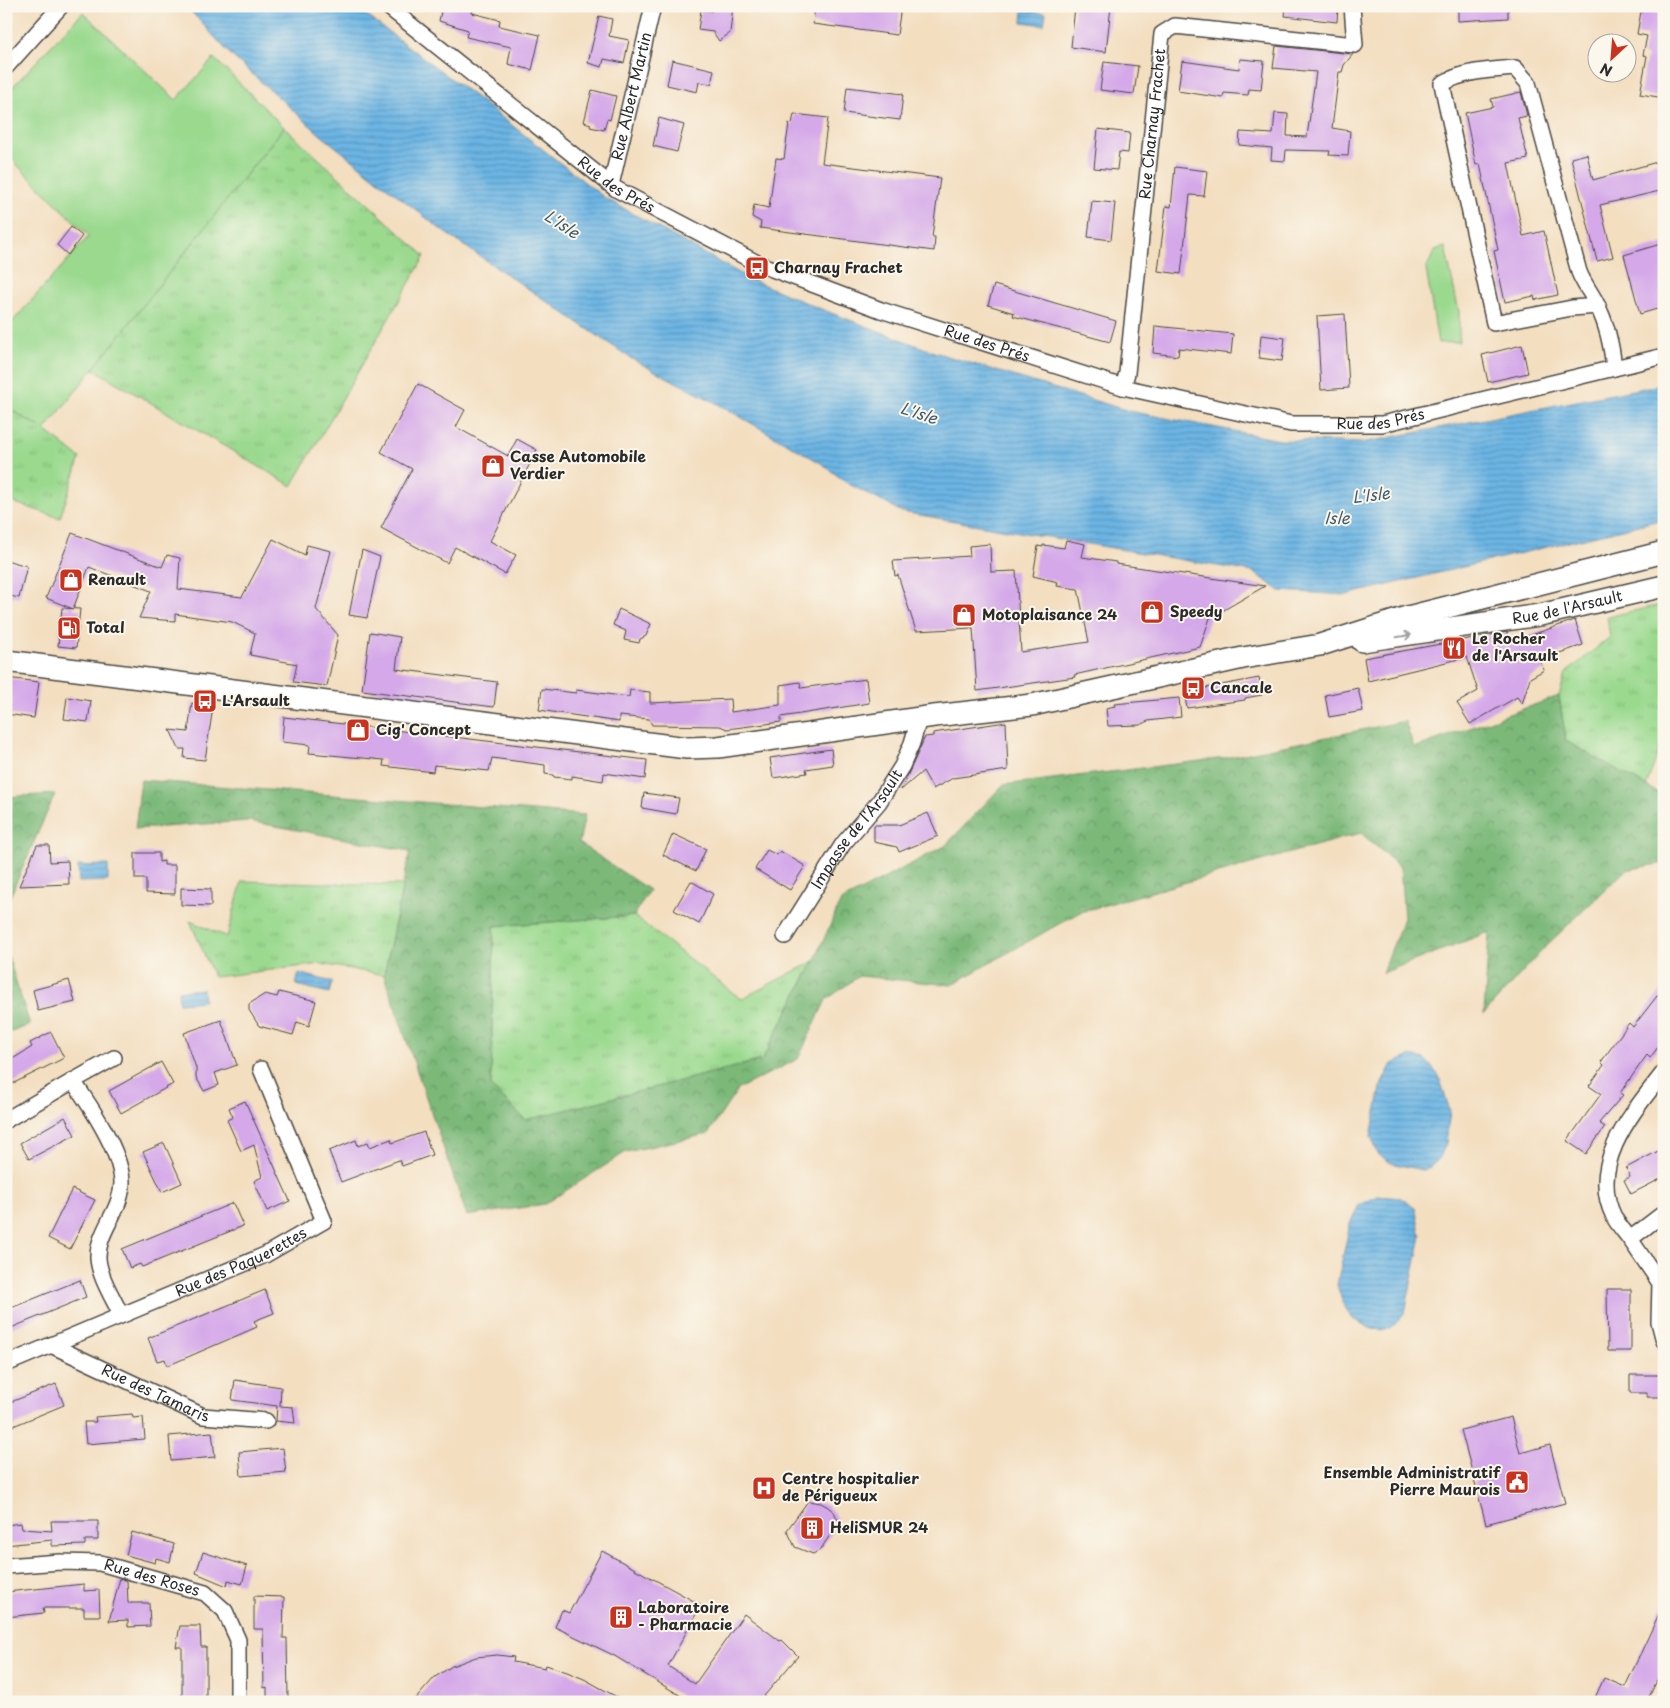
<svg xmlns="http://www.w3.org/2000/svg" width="1670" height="1708" font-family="'Playpen Sans',sans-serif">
<defs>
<pattern id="grass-tufts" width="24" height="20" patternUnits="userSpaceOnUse" patternTransform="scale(1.25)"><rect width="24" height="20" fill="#9ad98e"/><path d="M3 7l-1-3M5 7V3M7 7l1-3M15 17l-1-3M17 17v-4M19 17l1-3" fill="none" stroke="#85ba7b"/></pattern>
<pattern id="forest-crowns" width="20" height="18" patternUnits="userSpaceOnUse" patternTransform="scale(1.25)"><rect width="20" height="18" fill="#7bb979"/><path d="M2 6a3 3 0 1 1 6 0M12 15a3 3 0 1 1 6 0" fill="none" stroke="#659763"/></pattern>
<pattern id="water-rules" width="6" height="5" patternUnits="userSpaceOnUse" patternTransform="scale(1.25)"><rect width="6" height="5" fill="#6cb5e4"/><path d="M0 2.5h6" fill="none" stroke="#5993b9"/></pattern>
</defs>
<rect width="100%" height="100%" fill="#fbf7ec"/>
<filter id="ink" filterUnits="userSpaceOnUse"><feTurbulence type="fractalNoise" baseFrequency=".02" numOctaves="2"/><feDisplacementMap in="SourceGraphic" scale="10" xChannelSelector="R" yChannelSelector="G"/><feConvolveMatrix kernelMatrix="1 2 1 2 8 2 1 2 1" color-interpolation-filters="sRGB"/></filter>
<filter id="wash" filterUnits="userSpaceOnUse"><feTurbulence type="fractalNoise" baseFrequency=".0096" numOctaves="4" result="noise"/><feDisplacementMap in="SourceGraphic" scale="20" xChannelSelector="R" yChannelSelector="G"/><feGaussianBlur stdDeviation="1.12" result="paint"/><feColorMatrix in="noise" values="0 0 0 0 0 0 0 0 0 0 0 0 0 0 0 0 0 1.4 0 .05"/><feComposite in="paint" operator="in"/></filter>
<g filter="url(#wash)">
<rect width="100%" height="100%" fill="#f3dec0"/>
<g fill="url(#grass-tufts)" stroke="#62825c">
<polygon points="284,127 425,256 292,486 93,369"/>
<polygon points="6,407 45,430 80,458 60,518 6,500"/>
<polygon points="1664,604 1664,736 1646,787 1566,741 1559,696 1566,673 1610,637 1607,617"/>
<polygon points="242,881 403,885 384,975 321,964 214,977 190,921 227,937"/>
<polygon points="634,916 741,999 814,961 762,1060 526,1121 491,1087 494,926"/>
</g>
<g fill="url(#forest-crowns)" stroke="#537252">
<polygon points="1559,696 1566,741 1664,796 1664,863 1626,870 1548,944 1484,1014 1489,932 1382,973 1404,918 1400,867 1361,833 1080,912 951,985 859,976 826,1000 798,1059 738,1089 708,1134 626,1152 545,1204 467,1216 384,975 410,851 248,821 135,829 141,780 585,815 579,843 649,890 634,916 494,926 491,1087 526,1120 762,1060 814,961 841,901 945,846 1003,785 1225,758 1405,721 1414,748"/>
<polygon points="55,794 6,906 6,797"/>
<polygon points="6,950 30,1025 6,1034"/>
</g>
<g fill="#9ad98e" stroke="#62825c">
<polygon points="83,12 176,100 214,58 284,127 45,430 6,407 6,329 89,236 6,154 6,94"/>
<polygon points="1445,247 1459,312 1459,342 1438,343 1426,269 1435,250"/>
</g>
<g fill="url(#water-rules)" stroke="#4c7088">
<polygon points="186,6 354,6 481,101 605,198 750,279 821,309 934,352 1129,411 1280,440 1362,443 1664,384 1664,519 1346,595 1280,591 1253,572 902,512 847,483 821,463 716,403 632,359 444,232 322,136 232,56"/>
<polygon points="1023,11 1046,13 1044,25 1022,22"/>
<polygon points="108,865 108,881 79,882 78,866"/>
<polygon points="299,973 332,982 329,993 296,985"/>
<polygon points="203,989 204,1001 179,1003 178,991"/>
<polygon points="1410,1056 1425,1059 1439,1076 1450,1111 1446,1143 1440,1158 1429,1168 1422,1170 1391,1163 1378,1154 1371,1136 1382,1083 1392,1064"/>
<polygon points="1378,1196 1401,1198 1415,1207 1421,1236 1405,1312 1395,1324 1386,1330 1372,1329 1353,1319 1343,1304 1337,1285 1350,1223 1359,1205"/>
</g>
<g id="blocks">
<g fill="#d4a8e9">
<polygon points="442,6 473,6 472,13 500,20 499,26 540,35 532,70 508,64 511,47 466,37 468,30 439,21"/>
<polygon points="713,6 733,6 730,33 719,41 713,32 698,30 701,10 712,11"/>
<polygon points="815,6 901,6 897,35 813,24"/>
<polygon points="1075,6 1111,6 1106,52 1071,47"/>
<polygon points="1286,6 1338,6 1337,22 1285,16"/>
<polygon points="1458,6 1508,6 1508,18 1458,21"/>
<polygon points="1642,6 1664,6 1664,98 1640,94 1647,56 1643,55 1647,36 1637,34"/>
<polygon points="599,16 612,19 609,36 629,40 624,63 604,59 602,67 588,63"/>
<polygon points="1276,46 1353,54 1344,65 1342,72 1339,72 1332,128 1350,131 1348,156 1329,155 1330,151 1286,150 1285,161 1271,160 1272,148 1239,145 1240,132 1273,134 1275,113 1288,114 1287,136 1307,137 1316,72 1273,68"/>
<polygon points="1240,59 1264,61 1261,90 1249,89 1248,95 1224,93 1223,98 1178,91 1182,61 1239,69"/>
<polygon points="672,60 714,70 711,84 699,82 697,92 667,85"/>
<polygon points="1104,62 1138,66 1134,94 1100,90"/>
<polygon points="847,87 903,94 900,120 844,113"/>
<polygon points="592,90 616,96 610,120 607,119 604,130 590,127 591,124 584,122"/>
<polygon points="1521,92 1527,116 1518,118 1528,159 1508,163 1523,236 1544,231 1558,295 1535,300 1534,296 1505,302 1494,251 1498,250 1480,164 1476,165 1465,113 1493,107 1491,99"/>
<polygon points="794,114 828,118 822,163 940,178 932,237 935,237 934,251 760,228 761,222 752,217 754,205 769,208 776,158 784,159 789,123 792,124"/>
<polygon points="659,118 684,125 677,152 653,146"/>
<polygon points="1098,129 1130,133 1128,153 1119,152 1117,170 1094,168"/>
<polygon points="1587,154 1593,180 1664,160 1664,190 1600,205 1613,257 1597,261 1571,158"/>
<polygon points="1175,167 1207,171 1204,196 1190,195 1181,274 1158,271 1166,206 1171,207"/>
<polygon points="1092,201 1115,203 1111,240 1088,237"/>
<polygon points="71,227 82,236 68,255 57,245"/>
<polygon points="1664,243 1664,307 1640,314 1624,255"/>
<polygon points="994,285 1116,321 1110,342 1013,316 1014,313 988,305"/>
<polygon points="1345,314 1349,388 1321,390 1317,316"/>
<polygon points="1155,326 1233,334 1231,354 1179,348 1178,356 1153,353"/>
<polygon points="1261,335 1285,338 1282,361 1259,358"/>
<polygon points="1522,345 1528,373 1488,382 1482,355"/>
<polygon points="418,384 465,410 456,427 508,456 517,439 537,450 490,541 516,555 505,574 455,547 447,563 381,528 412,469 381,452"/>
<polygon points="72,533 162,567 167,555 180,558 178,589 242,597 273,539 305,555 307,545 331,551 316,609 338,635 327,686 293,682 297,664 250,655 255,633 232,622 175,614 175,621 139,618 151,591 89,567 73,609 46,598"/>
<polygon points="1066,540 1085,544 1082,557 1116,562 1116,564 1265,586 1210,618 1200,647 1074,675 1075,677 977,691 973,628 916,631 898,575 895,576 893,561 970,556 969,546 990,544 991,572 1016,571 1021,652 1089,642 1078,589 1057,586 1058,582 1033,576 1038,546 1043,547 1043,545 1064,548"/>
<polygon points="362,550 380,557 367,618 349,615"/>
<polygon points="6,560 27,566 19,598 6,595"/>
<polygon points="62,608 80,609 76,648 58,646"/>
<polygon points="619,609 651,624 646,636 640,639 639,643 624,640 626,631 613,625"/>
<polygon points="1575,620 1583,645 1539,660 1544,670 1530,678 1522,704 1517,697 1470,724 1457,703 1478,691 1467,657 1368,681 1364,658 1507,632 1508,643"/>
<polygon points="370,632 400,637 396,669 497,682 494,707 362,690"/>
<polygon points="6,678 39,682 34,718 6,714"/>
<polygon points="1259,678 1262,695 1245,698 1245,700 1187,708 1184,692"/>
<polygon points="866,679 869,703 781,717 781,722 727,729 720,726 652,725 649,719 619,716 619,722 539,710 542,689 576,693 576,690 629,697 630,690 650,692 650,703 730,699 731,712 780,705 780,685 800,682 801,688"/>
<polygon points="1358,688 1363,711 1329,717 1325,695"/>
<polygon points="67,697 91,701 88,722 64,719"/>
<polygon points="1179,698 1181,717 1148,721 1140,725 1108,726 1106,708 1115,706 1114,704"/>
<polygon points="192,703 213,707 205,760 184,758 185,749 179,749 170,730 188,732"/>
<polygon points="284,717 647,760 645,779 604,773 603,781 572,776 572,779 554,777 553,775 545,774 545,765 492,758 489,771 434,765 433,772 383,766 384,760 309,753 310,745 282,742"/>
<polygon points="1006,722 1008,770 953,778 933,789 923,771 901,790 925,737 933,736 933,733"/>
<polygon points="831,749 833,765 806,769 807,773 773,778 770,758"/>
<polygon points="644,793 679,798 676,814 642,808"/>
<polygon points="928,813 938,836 899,852 897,847 874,842 874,825 899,825"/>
<polygon points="673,834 706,849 696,871 663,855"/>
<polygon points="37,845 49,845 50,862 68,861 69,884 19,886"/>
<polygon points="767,850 777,855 780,851 805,866 790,890 755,869"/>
<polygon points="135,853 159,853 159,862 164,861 164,865 175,865 175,894 146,893 146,879 135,879"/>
<polygon points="691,881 713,894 699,924 674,910"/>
<polygon points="181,888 211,889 211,906 181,905"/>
<polygon points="69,980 75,1002 38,1011 33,990"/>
<polygon points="1664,987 1664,1039 1650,1058 1647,1055 1620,1093 1623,1095 1599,1123 1605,1127 1586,1154 1567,1141 1601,1094 1589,1086 1604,1065 1601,1062 1629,1023 1633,1027"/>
<polygon points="279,992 316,1001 309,1026 297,1022 293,1035 259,1026 249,1010 249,1004 265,994 277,997"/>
<polygon points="221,1020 237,1065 215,1073 219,1085 204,1091 196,1077 196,1068 184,1033"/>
<polygon points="51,1032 64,1058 6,1087 6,1063 32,1047 30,1043"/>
<polygon points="161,1062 173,1084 121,1113 109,1091"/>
<polygon points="245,1101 290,1201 267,1211 254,1181 262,1177 254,1145 241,1151 227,1120 233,1117 229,1108"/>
<polygon points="65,1117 75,1135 29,1159 20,1143"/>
<polygon points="424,1132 432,1155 402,1166 399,1160 341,1182 329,1151 356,1140 358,1146 368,1142 370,1147 391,1139 392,1143"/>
<polygon points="164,1143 182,1183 162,1192 143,1152"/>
<polygon points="1664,1148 1664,1177 1631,1194 1624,1180 1630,1177 1626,1168"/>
<polygon points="72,1189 95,1200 70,1249 48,1238"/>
<polygon points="233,1203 243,1226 142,1267 140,1264 130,1268 122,1249"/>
<polygon points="80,1280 86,1297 6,1330 6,1310"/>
<polygon points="1607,1289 1631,1289 1631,1351 1608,1351"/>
<polygon points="265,1290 274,1313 254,1321 257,1327 167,1366 165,1359 157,1361 148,1338"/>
<polygon points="1630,1375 1664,1375 1664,1397 1647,1397 1647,1393 1630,1393"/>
<polygon points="235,1380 281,1387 280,1406 293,1407 295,1423 276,1421 277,1406 232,1400"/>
<polygon points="56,1384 64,1405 6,1429 6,1404"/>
<polygon points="132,1414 133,1418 143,1417 145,1439 86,1444 84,1422 96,1422 95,1417"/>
<polygon points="1511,1417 1520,1453 1550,1445 1565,1503 1486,1524 1461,1430"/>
<polygon points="212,1432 215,1457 171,1461 169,1436"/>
<polygon points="283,1448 286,1472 241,1476 239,1452"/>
<polygon points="808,1501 821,1503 828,1507 834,1512 839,1522 820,1550 813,1554 795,1547 787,1530"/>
<polygon points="51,1521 98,1521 98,1540 85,1540 85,1545 52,1546 52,1540 6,1545 6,1525 21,1523 22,1529 52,1531"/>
<polygon points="132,1532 174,1544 170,1562 156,1558 155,1563 126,1555"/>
<polygon points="602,1551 701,1605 668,1666 695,1684 744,1614 780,1641 782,1640 798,1656 759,1702 691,1702 613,1655 555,1627 562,1610 569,1613"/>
<polygon points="203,1552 247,1566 242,1584 228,1580 227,1586 196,1573"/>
<polygon points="120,1578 127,1581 128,1603 149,1603 150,1626 128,1627 128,1620 109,1621"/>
<polygon points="84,1584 84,1591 99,1590 100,1616 84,1616 84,1608 43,1608 44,1613 6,1617 6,1592"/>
<polygon points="254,1596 284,1597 283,1638 287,1638 288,1699 267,1699 267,1687 264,1688 263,1629 254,1629"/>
<polygon points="1664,1603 1664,1666 1649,1697 1659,1702 1593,1702 1604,1678 1625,1687"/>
<polygon points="180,1626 200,1626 201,1647 206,1647 206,1702 182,1702 182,1647 176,1647"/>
<polygon points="497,1655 514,1657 513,1662 545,1668 546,1665 567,1672 584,1679 626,1702 413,1702 435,1677 452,1666 476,1657"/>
</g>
</g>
</g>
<g filter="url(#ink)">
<use href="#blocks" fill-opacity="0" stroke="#494641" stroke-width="1"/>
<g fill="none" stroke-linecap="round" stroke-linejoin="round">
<g stroke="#494641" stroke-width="18">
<g id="street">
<path id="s1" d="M 387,6 L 616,189 L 759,264 L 881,310 L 1123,387 L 1291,424 L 1382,424 L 1664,356"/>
<polyline points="6,67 61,6"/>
<path id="s2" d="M 611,185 L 653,6"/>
<path d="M 1598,306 L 1572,308 L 1494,323 L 1442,84 C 1463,71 1490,70 1515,68 L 1528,83 L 1579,272 C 1584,285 1593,295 1598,307 C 1607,325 1612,349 1614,368"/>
<path id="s3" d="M 1123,387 L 1127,373 L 1162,34 L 1175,26 L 1355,45 L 1352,6"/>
<path id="s4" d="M 785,936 L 843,844 L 879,802 L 902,766 L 912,743 L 919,719"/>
<path d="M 1664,1072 C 1633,1112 1587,1164 1614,1217 C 1618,1225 1625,1232 1630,1239 L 1664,1213"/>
<polyline points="73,1081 114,1058"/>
<path d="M 6,1120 L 73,1081 C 91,1107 120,1150 122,1181 C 123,1209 97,1231 98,1258 C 99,1276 113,1298 121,1315"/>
<polyline points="1630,1239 1660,1283 1659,1322 1664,1341"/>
<path id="s5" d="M 51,1345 L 203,1416 L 266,1421"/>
<path id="s6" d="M 6,1364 L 265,1255 L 324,1221 L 261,1069"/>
<path id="s7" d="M 6,1566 L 60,1562 L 100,1563 L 205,1593 L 225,1611 L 238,1640 L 238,1702"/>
</g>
</g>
<g stroke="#494641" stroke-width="24">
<g id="secondary">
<path id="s8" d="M 1362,641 L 1540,615 L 1664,586"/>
<polyline points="6,661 687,748 718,747 934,716 1032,705 1243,658 1320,645 1404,618 1664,552"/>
</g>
</g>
<use href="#street" stroke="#fff" stroke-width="15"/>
<use href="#secondary" stroke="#fff" stroke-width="21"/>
</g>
<defs><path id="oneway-shaft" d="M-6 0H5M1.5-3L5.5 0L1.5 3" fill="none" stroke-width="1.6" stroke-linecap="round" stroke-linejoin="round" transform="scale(1.25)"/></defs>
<use stroke="#a0a0a0" href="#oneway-shaft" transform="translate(1404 636) rotate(-9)"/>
</g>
<defs>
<g id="bus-square" transform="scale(1.25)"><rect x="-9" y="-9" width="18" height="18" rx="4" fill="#c8321e" stroke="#fbf7ec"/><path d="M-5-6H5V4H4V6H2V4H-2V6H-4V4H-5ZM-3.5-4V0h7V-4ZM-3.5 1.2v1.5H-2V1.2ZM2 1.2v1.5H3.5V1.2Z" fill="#fff"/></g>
<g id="shop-square" transform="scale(1.25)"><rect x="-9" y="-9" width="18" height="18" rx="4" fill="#c8321e" stroke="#fbf7ec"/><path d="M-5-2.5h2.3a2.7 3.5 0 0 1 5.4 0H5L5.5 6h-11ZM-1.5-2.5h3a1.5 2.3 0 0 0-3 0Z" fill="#fff"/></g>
<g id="fuel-square" transform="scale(1.25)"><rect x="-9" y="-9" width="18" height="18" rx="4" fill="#c8321e" stroke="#fbf7ec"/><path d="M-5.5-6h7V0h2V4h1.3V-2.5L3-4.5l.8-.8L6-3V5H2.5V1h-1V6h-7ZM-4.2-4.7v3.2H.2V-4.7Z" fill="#fff"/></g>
<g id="restaurant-square" transform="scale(1.25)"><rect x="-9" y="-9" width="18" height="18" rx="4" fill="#c8321e" stroke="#fbf7ec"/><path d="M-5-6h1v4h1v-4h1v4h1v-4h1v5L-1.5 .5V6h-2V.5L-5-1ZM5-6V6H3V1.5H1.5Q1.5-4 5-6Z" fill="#fff"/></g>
<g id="civic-square" transform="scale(1.25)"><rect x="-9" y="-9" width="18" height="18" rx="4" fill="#c8321e" stroke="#fbf7ec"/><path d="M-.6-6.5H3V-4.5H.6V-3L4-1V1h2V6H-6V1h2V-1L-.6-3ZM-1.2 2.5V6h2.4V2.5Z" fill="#fff"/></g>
<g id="hospital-square" transform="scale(1.25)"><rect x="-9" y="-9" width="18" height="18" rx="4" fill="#c8321e" stroke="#fbf7ec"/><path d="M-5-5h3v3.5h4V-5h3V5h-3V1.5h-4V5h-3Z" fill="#fff"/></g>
<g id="building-square" transform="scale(1.25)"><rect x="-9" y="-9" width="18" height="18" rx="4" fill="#c8321e" stroke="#fbf7ec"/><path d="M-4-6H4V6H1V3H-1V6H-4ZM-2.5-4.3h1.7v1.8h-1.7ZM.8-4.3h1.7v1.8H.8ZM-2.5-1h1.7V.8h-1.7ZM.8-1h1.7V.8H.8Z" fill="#fff"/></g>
</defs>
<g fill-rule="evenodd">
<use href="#bus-square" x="757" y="268"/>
<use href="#shop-square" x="493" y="466"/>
<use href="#shop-square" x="71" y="580"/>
<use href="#shop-square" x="1152" y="612"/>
<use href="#shop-square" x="964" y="615"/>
<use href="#fuel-square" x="69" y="628"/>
<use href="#restaurant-square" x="1454" y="648"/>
<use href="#bus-square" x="1193" y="688"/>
<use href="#bus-square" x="205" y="701"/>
<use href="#shop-square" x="358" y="730"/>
<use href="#civic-square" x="1517" y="1482"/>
<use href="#hospital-square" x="764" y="1488"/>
<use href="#building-square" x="812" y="1528"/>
<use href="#building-square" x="621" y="1617"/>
</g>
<g text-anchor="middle" stroke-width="4" stroke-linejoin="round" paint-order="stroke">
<g font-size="15" fill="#2b2b2b" stroke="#fbf7ec">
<text dy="5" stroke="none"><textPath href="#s2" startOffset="91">Rue Albert Martin</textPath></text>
<text dy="5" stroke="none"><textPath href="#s3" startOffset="265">Rue Charnay Frachet</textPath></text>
<text dy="5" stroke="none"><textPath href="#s1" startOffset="291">Rue des Prés</textPath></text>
<text dy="5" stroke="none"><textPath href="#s1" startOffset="696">Rue des Prés</textPath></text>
<text dy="5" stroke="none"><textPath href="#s1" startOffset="1101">Rue des Prés</textPath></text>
<text dy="5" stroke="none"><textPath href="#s8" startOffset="208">Rue de l'Arsault</textPath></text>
<text dy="5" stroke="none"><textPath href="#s4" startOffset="129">Impasse de l'Arsault</textPath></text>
<text dy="5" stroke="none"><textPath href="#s6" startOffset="256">Rue des Paquerettes</textPath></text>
<text dy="5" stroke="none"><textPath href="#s5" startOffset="115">Rue des Tamaris</textPath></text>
<text dy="5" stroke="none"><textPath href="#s7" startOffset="148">Rue des Roses</textPath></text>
</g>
<g font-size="15" font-weight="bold" fill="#2b2b2b" stroke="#fbf7ec" text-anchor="start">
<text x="774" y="273">Charnay Frachet</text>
<text x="510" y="462">Casse Automobile<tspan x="510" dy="17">Verdier</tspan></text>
<text x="88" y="585">Renault</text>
<text x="1170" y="617">Speedy</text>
<text x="982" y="620">Motoplaisance 24</text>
<text x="86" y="633">Total</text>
<text x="1472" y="644">Le Rocher<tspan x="1472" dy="17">de l'Arsault</tspan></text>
<text x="1210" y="693">Cancale</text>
<text x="222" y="706">L'Arsault</text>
<text x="376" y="735">Cig' Concept</text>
<text x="1500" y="1478" text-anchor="end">Ensemble Administratif<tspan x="1500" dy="17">Pierre Maurois</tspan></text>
<text x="782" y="1484">Centre hospitalier<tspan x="782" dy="17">de Périgueux</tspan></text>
<text x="830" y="1533">HeliSMUR 24</text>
<text x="638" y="1613">Laboratoire<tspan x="638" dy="17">- Pharmacie</tspan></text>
</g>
<g font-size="16" font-style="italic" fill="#425b6c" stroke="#fbf7ec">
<text transform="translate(562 224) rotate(33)" y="6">L'Isle</text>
<text transform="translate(919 413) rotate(18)" y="6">L'Isle</text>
<text transform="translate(1371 495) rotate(-7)" y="6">L'Isle</text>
<text x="1337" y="524">Isle</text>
</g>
</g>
<rect width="1670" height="1708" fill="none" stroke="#fbf7ec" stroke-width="25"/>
<g transform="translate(1612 58) rotate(206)"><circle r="24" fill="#fbf7ec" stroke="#a8a59f"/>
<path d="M0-4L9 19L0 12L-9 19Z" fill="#c8321e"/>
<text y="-8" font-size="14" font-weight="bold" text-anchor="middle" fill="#2b2b2b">N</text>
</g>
</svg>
